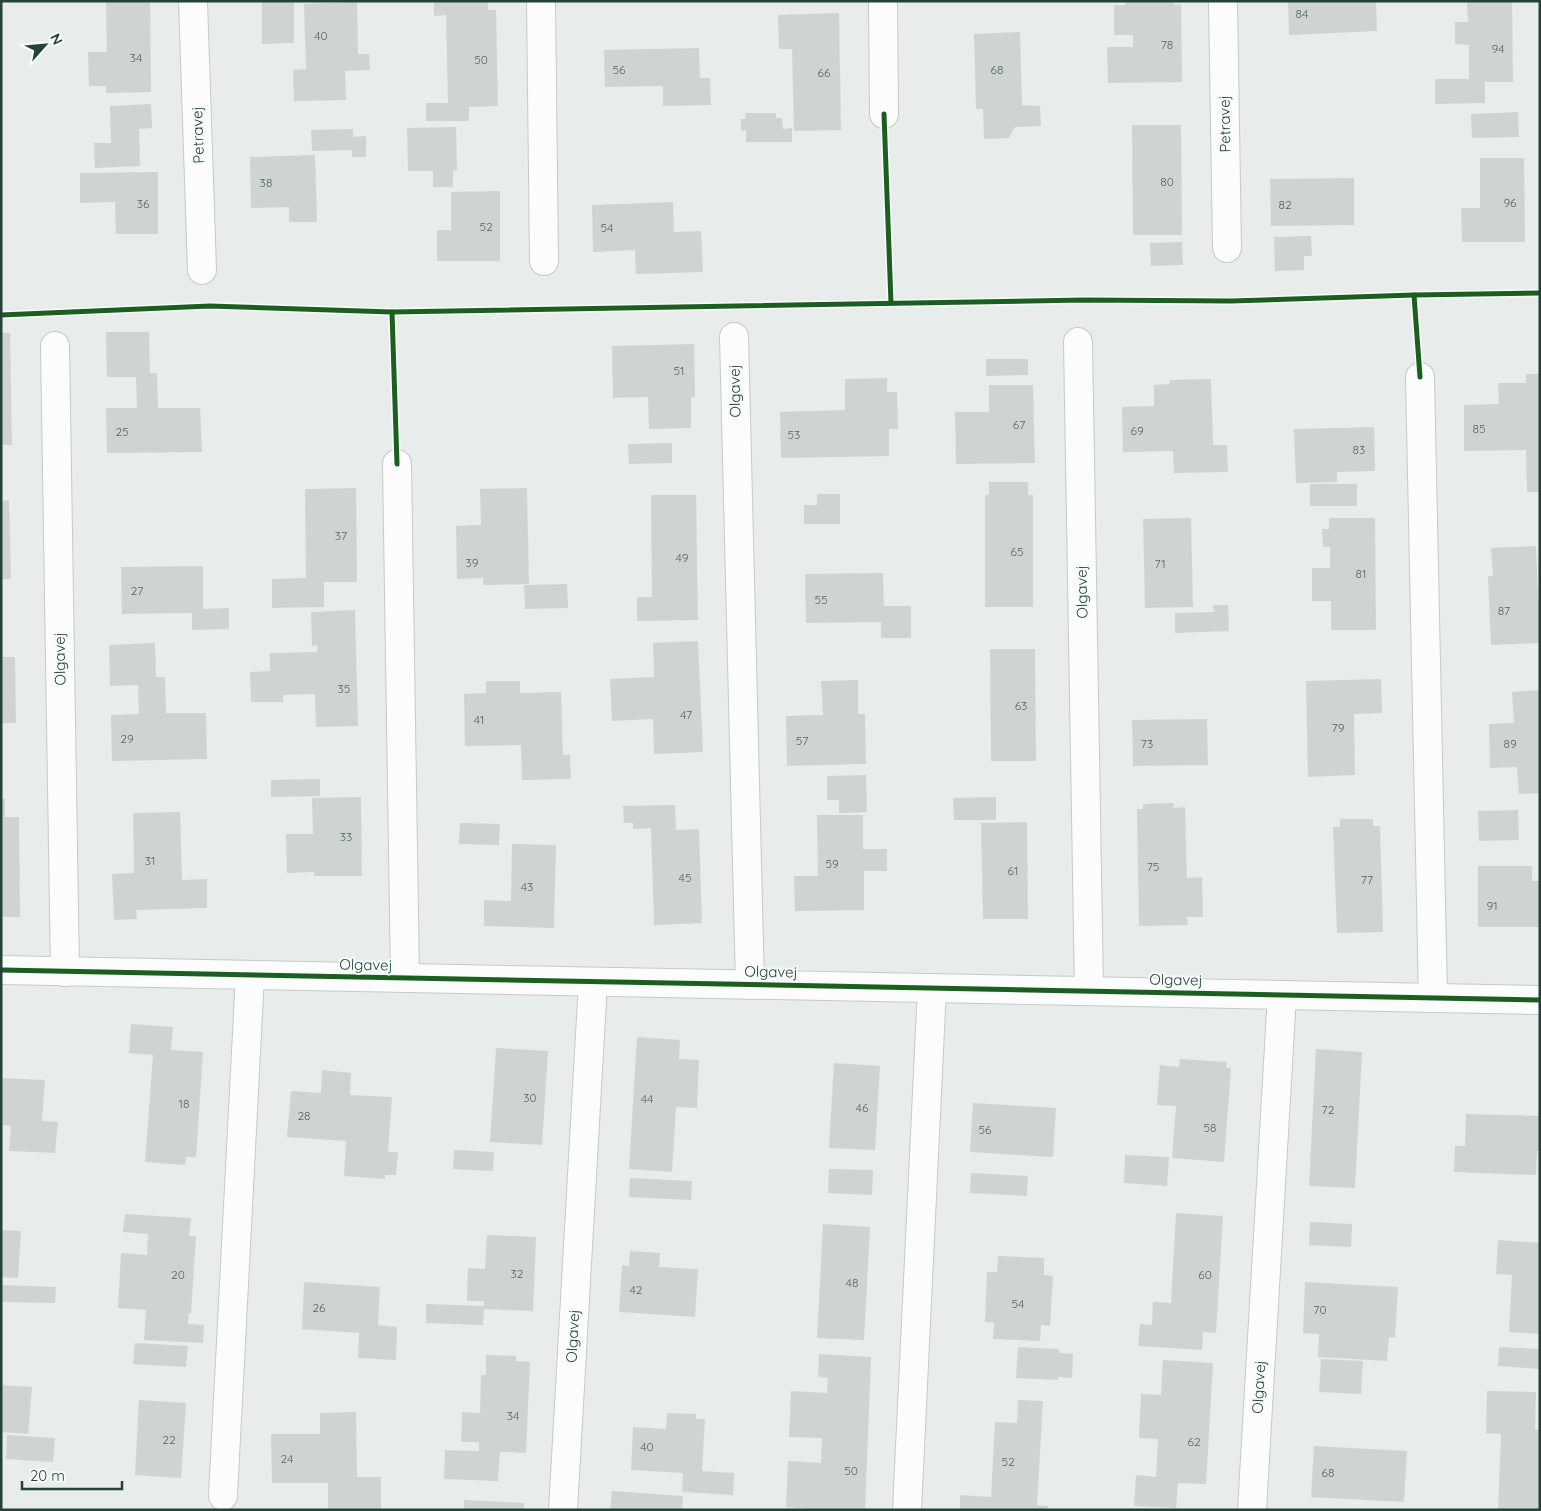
<svg xmlns="http://www.w3.org/2000/svg" width="1541" height="1511" font-family="Quicksand,sans-serif">
<rect width="100%" height="100%" fill="#e8edeb"/>
<g fill="#cfd4d2">
<polygon points="106,1 150,1 151,92 106,93 106,86 89,86 88,52 107,52"/>
<polygon points="262,1 294,1 294,43 262,44"/>
<polygon points="434,1 488,1 488,10 496,10 498,106 469,107 469,121 426,121 426,103 448,103 446,15 434,16"/>
<polygon points="1125,1 1174,1 1174,5 1181,4 1182,82 1108,83 1107,47 1133,47 1133,35 1114,35 1114,5 1125,5"/>
<polygon points="1288,1 1376,1 1377,31 1289,35"/>
<polygon points="1467,1 1512,1 1513,82 1485,82 1485,103 1435,104 1435,79 1469,79 1469,45 1455,44 1455,22 1468,22"/>
<polygon points="357,2 358,54 369,54 370,70 345,71 346,100 294,101 293,70 306,69 304,4"/>
<polygon points="839,13 841,130 794,131 792,49 779,49 778,15"/>
<polygon points="1020,32 1022,105 1040,106 1041,126 1015,127 1009,138 984,139 983,109 976,109 974,34"/>
<polygon points="699,48 700,78 710,78 711,105 663,106 663,86 605,87 604,50"/>
<polygon points="151,104 152,128 139,129 140,166 95,168 94,143 111,143 110,106"/>
<polygon points="1518,112 1519,137 1472,138 1471,114"/>
<polygon points="746,113 776,113 776,118 782,118 783,129 792,128 792,142 746,142 746,130 741,131 741,119 745,119"/>
<polygon points="1132,125 1181,125 1182,235 1133,235"/>
<polygon points="456,127 457,170 453,171 453,187 433,187 433,171 408,171 407,128"/>
<polygon points="353,129 353,137 366,136 366,157 352,157 352,150 312,151 311,130"/>
<polygon points="315,155 317,222 289,222 289,207 251,208 250,157"/>
<polygon points="1480,158 1524,158 1525,242 1462,242 1461,208 1480,208"/>
<polygon points="158,172 158,234 116,234 115,202 80,203 80,173"/>
<polygon points="1354,178 1354,225 1271,226 1270,179"/>
<polygon points="500,191 500,261 437,261 437,230 451,230 451,192"/>
<polygon points="673,202 674,232 701,231 703,272 636,274 635,250 593,252 592,205"/>
<polygon points="1311,236 1312,256 1304,256 1304,270 1275,271 1274,237"/>
<polygon points="1182,242 1183,265 1151,266 1150,243"/>
<polygon points="106,332 149,332 150,373 157,373 158,408 200,408 202,452 107,453 106,408 137,408 136,377 107,377"/>
<polygon points="1,333 10,333 12,445 1,445"/>
<polygon points="694,344 695,397 691,397 691,428 649,429 648,397 613,398 612,346"/>
<polygon points="986,359 1028,359 1028,375 986,376"/>
<polygon points="1526,374 1540,374 1540,492 1527,492 1526,450 1464,451 1464,405 1499,404 1498,383 1526,383"/>
<polygon points="887,378 887,392 897,392 898,429 889,429 889,456 781,458 780,412 845,410 845,379"/>
<polygon points="1211,379 1213,445 1227,445 1228,472 1174,473 1173,451 1123,452 1122,407 1154,406 1154,385 1169,384 1170,380"/>
<polygon points="989,385 1033,385 1035,463 956,464 955,412 989,412"/>
<polygon points="1374,427 1375,471 1337,472 1337,482 1296,483 1294,429"/>
<polygon points="672,443 672,463 629,464 628,444"/>
<polygon points="989,482 1028,482 1028,495 1033,495 1033,607 985,607 985,495 989,495"/>
<rect x="1310" y="484" width="47" height="22"/>
<polygon points="356,488 357,582 324,582 324,607 272,608 272,579 306,578 305,489"/>
<polygon points="527,488 529,584 483,585 483,578 457,579 456,526 481,525 480,489"/>
<polygon points="817,494 840,494 840,524 804,524 804,505 817,505"/>
<polygon points="651,495 696,495 698,620 637,621 637,597 652,597"/>
<polygon points="9,500 11,579 1,579 1,501"/>
<polygon points="1191,518 1193,607 1145,608 1143,519"/>
<polygon points="1329,518 1375,518 1376,630 1331,630 1331,601 1312,601 1312,568 1330,568 1330,547 1323,547 1322,529 1329,529"/>
<polygon points="1536,546 1538,600 1540,600 1540,643 1491,645 1488,576 1493,576 1491,548"/>
<polygon points="203,566 203,609 229,608 229,629 192,630 192,613 122,614 121,567"/>
<polygon points="883,573 884,606 911,606 911,638 881,638 881,622 806,623 805,574"/>
<polygon points="567,584 568,608 525,609 524,585"/>
<polygon points="1213,605 1228,605 1229,631 1175,633 1175,613 1214,612"/>
<polygon points="355,610 358,726 316,727 315,694 283,695 283,702 251,702 250,672 270,671 270,653 317,652 317,645 312,646 311,612"/>
<polygon points="698,641 703,752 654,754 653,719 612,721 610,679 654,677 653,643"/>
<polygon points="155,643 156,677 165,677 166,713 206,713 207,759 112,761 111,715 139,714 138,685 110,686 109,645"/>
<polygon points="990,649 1035,649 1036,761 991,761"/>
<polygon points="1,657 15,657 16,723 1,723"/>
<polygon points="1381,679 1382,713 1354,714 1355,775 1308,777 1306,681"/>
<polygon points="858,680 858,714 865,714 866,764 787,766 786,716 823,715 821,681"/>
<polygon points="486,681 520,681 520,693 561,692 563,755 570,755 571,779 522,780 521,745 465,746 464,694 486,693"/>
<polygon points="1540,690 1540,793 1519,794 1517,767 1490,768 1489,724 1514,723 1512,692"/>
<polygon points="1207,719 1208,765 1133,766 1132,720"/>
<polygon points="866,775 867,812 839,813 839,800 827,800 827,776"/>
<polygon points="320,779 320,796 271,797 271,780"/>
<polygon points="361,797 362,876 314,876 314,872 287,873 286,834 313,834 312,798"/>
<polygon points="996,797 996,820 954,820 953,798"/>
<polygon points="1,799 5,799 5,817 19,817 20,917 1,917"/>
<polygon points="1174,803 1173,808 1185,807 1187,878 1202,877 1203,917 1187,917 1188,925 1139,926 1137,809 1143,809 1143,804"/>
<polygon points="675,805 676,830 699,829 702,923 654,925 651,828 633,829 633,823 624,823 623,806"/>
<polygon points="1518,810 1519,840 1479,841 1478,811"/>
<polygon points="180,812 182,880 207,879 207,908 136,910 137,919 114,920 112,874 134,873 133,813"/>
<polygon points="817,815 863,815 863,849 887,849 887,871 864,871 864,910 795,911 794,876 818,876"/>
<polygon points="1340,819 1373,819 1373,826 1380,826 1383,932 1337,933 1333,827 1340,827"/>
<polygon points="1027,822 1028,919 983,919 981,823"/>
<polygon points="460,823 500,824 499,845 459,844"/>
<polygon points="512,844 556,845 554,928 484,926 484,900 511,901"/>
<polygon points="1478,866 1532,866 1532,881 1540,881 1540,927 1478,927"/>
<polygon points="131,1024 173,1027 171,1050 203,1052 196,1157 186,1157 185,1165 145,1162 153,1055 129,1053"/>
<polygon points="637,1037 680,1040 679,1059 699,1060 697,1108 676,1107 672,1172 629,1169"/>
<polygon points="496,1048 548,1051 542,1145 490,1142"/>
<polygon points="1316,1049 1362,1052 1355,1188 1309,1186"/>
<polygon points="1180,1059 1227,1062 1226,1068 1231,1068 1224,1162 1172,1158 1176,1106 1157,1105 1160,1065 1179,1067"/>
<polygon points="834,1063 880,1066 875,1150 829,1148"/>
<polygon points="322,1070 351,1073 350,1095 392,1097 388,1152 398,1152 396,1175 385,1175 385,1179 344,1176 346,1141 287,1137 291,1091 321,1093"/>
<polygon points="1,1078 45,1080 42,1121 58,1122 55,1153 9,1151 11,1126 1,1125"/>
<polygon points="973,1103 1056,1108 1053,1157 970,1152"/>
<polygon points="1466,1114 1540,1116 1540,1151 1537,1151 1536,1175 1454,1172 1455,1146 1465,1146"/>
<polygon points="454,1150 494,1152 493,1171 453,1169"/>
<polygon points="1125,1155 1169,1157 1167,1186 1124,1183"/>
<polygon points="829,1169 873,1170 872,1195 828,1193"/>
<polygon points="971,1173 1028,1176 1027,1196 970,1193"/>
<polygon points="630,1178 692,1181 691,1200 629,1197"/>
<polygon points="1176,1213 1223,1216 1216,1333 1203,1332 1202,1350 1138,1346 1140,1324 1152,1325 1153,1302 1171,1303"/>
<polygon points="125,1214 191,1218 189,1236 196,1236 191,1313 189,1313 188,1324 204,1325 203,1343 144,1340 146,1310 118,1308 121,1253 147,1255 148,1234 123,1232"/>
<polygon points="1310,1222 1352,1224 1351,1247 1309,1245"/>
<polygon points="823,1224 870,1227 864,1340 817,1338"/>
<polygon points="1,1230 21,1231 18,1278 1,1277"/>
<polygon points="487,1235 536,1237 533,1311 484,1309 483,1325 426,1323 426,1304 484,1306 484,1301 467,1301 468,1268 485,1269"/>
<polygon points="1498,1240 1540,1243 1540,1334 1509,1332 1512,1275 1496,1274"/>
<polygon points="630,1251 660,1253 659,1267 698,1269 695,1317 619,1312 622,1265 629,1266"/>
<polygon points="998,1256 1044,1258 1044,1275 1053,1276 1050,1326 1041,1325 1040,1341 993,1339 994,1323 985,1322 987,1272 997,1272"/>
<polygon points="304,1282 380,1287 378,1325 397,1327 396,1360 358,1358 359,1333 302,1329"/>
<polygon points="1305,1282 1398,1287 1395,1338 1389,1337 1387,1361 1318,1357 1319,1334 1303,1333"/>
<polygon points="1,1285 56,1287 55,1303 1,1302"/>
<polygon points="135,1343 188,1346 186,1367 133,1364"/>
<polygon points="1018,1347 1059,1349 1059,1353 1073,1354 1072,1378 1058,1377 1058,1380 1016,1378"/>
<polygon points="1499,1347 1540,1349 1540,1369 1498,1366"/>
<polygon points="819,1354 871,1357 865,1510 818,1510 786,1507 788,1461 821,1463 822,1438 789,1437 791,1391 827,1393 828,1378 818,1377"/>
<polygon points="486,1355 516,1356 516,1361 530,1362 526,1453 500,1452 498,1481 444,1479 445,1450 479,1451 479,1442 461,1442 462,1412 480,1413 481,1375 486,1375"/>
<polygon points="1321,1359 1363,1361 1361,1394 1319,1392"/>
<polygon points="1163,1360 1213,1363 1206,1484 1178,1483 1176,1508 1134,1506 1136,1475 1156,1477 1158,1439 1139,1438 1141,1394 1161,1395"/>
<polygon points="1,1385 32,1387 28,1434 1,1432"/>
<polygon points="1487,1391 1536,1392 1535,1430 1540,1430 1540,1510 1498,1510 1501,1434 1486,1433"/>
<polygon points="139,1400 186,1403 181,1478 135,1475"/>
<polygon points="1018,1400 1043,1401 1037,1505 1048,1506 1047,1510 960,1510 960,1495 991,1497 995,1422 1017,1423"/>
<polygon points="356,1412 357,1477 381,1477 381,1510 328,1510 328,1483 272,1483 271,1434 320,1434 320,1413"/>
<polygon points="667,1413 696,1414 696,1419 705,1419 702,1471 734,1473 733,1495 682,1492 683,1473 631,1470 633,1427 666,1429"/>
<polygon points="7,1435 55,1438 53,1462 6,1459"/>
<polygon points="1314,1446 1407,1451 1404,1502 1311,1497"/>
<polygon points="612,1491 683,1496 682,1510 610,1510"/>
<polygon points="464,1500 524,1503 524,1510 464,1510"/>
</g>
<g fill="none" stroke-linecap="round" stroke-linejoin="round">
<g stroke="#c5cac8" stroke-width="30">
<g id="minor">
<polyline points="193,1 202,270"/>
<polyline points="541,1 544,261"/>
<polyline points="883,1 884,114"/>
<polyline points="1223,1 1227,248"/>
<polyline points="734,337 750,985"/>
<polyline points="1078,342 1089,991"/>
<polyline points="55,346 65,972"/>
<polyline points="1420,377 1433,998"/>
<polyline points="397,464 405,978"/>
<polyline points="1,970 1540,1000"/>
<polyline points="223,1496 250,975"/>
<polyline points="563,1510 593,982"/>
<polyline points="907,1510 932,988"/>
<polyline points="1252,1510 1282,995"/>
</g>
</g>
<use href="#minor" stroke="#fcfcfc" stroke-width="28"/>
<g stroke="#f7fbf9" stroke-width="8">
<g id="cycleway">
<polyline points="884,114 891,303"/>
<polyline points="1414,295 1420,377"/>
<polyline points="392,312 397,464"/>
<polyline points="1,315 210,306 392,312 1084,300 1231,301 1414,295 1540,293"/>
<polyline points="1,970 1540,1000"/>
</g>
</g>
<use href="#cycleway" stroke="#1b5e20" stroke-width="5"/>
</g>
<g text-anchor="middle" stroke-width="4" stroke-linejoin="round" paint-order="stroke">
<g font-size="12" fill="#506761">
<text x="1302" y="18">84</text>
<text x="321" y="40">40</text>
<text x="1167" y="49">78</text>
<text x="1498" y="53">94</text>
<text x="136" y="62">34</text>
<text x="481" y="64">50</text>
<text x="619" y="74">56</text>
<text x="997" y="74">68</text>
<text x="824" y="77">66</text>
<text x="1167" y="186">80</text>
<text x="266" y="187">38</text>
<text x="1510" y="207">96</text>
<text x="143" y="208">36</text>
<text x="1285" y="209">82</text>
<text x="486" y="231">52</text>
<text x="607" y="232">54</text>
<text x="679" y="375">51</text>
<text x="1019" y="429">67</text>
<text x="1479" y="433">85</text>
<text x="1137" y="435">69</text>
<text x="122" y="436">25</text>
<text x="794" y="439">53</text>
<text x="1359" y="454">83</text>
<text x="341" y="540">37</text>
<text x="1017" y="556">65</text>
<text x="682" y="562">49</text>
<text x="472" y="567">39</text>
<text x="1160" y="568">71</text>
<text x="1361" y="578">81</text>
<text x="137" y="595">27</text>
<text x="821" y="604">55</text>
<text x="1504" y="615">87</text>
<text x="344" y="693">35</text>
<text x="1021" y="710">63</text>
<text x="686" y="719">47</text>
<text x="479" y="724">41</text>
<text x="1338" y="732">79</text>
<text x="127" y="743">29</text>
<text x="802" y="745">57</text>
<text x="1147" y="748">73</text>
<text x="1510" y="748">89</text>
<text x="346" y="841">33</text>
<text x="150" y="865">31</text>
<text x="832" y="868">59</text>
<text x="1153" y="871">75</text>
<text x="1013" y="875">61</text>
<text x="685" y="882">45</text>
<text x="1367" y="884">77</text>
<text x="527" y="891">43</text>
<text x="1492" y="910">91</text>
<text x="530" y="1102">30</text>
<text x="647" y="1103">44</text>
<text x="184" y="1108">18</text>
<text x="862" y="1112">46</text>
<text x="1328" y="1114">72</text>
<text x="304" y="1120">28</text>
<text x="1210" y="1132">58</text>
<text x="985" y="1134">56</text>
<text x="517" y="1278">32</text>
<text x="178" y="1279">20</text>
<text x="1205" y="1279">60</text>
<text x="852" y="1287">48</text>
<text x="636" y="1294">42</text>
<text x="1018" y="1308">54</text>
<text x="319" y="1312">26</text>
<text x="1320" y="1314">70</text>
<text x="513" y="1420">34</text>
<text x="169" y="1444">22</text>
<text x="1194" y="1446">62</text>
<text x="647" y="1451">40</text>
<text x="287" y="1463">24</text>
<text x="1008" y="1466">52</text>
<text x="851" y="1475">50</text>
<text x="1328" y="1477">68</text>
</g>
<g font-size="15" fill="#24423a" stroke="#f7fbf9">
<text transform="translate(1225 124) rotate(-91)" y="5">Petravej</text>
<text transform="translate(198 135) rotate(-92)" y="5">Petravej</text>
<text transform="translate(735 391) rotate(-91)" y="5">Olgavej</text>
<text transform="translate(1082 592) rotate(-91)" y="5">Olgavej</text>
<text transform="translate(60 659) rotate(-91)" y="5">Olgavej</text>
<text transform="translate(366 965) rotate(1)" y="5">Olgavej</text>
<text transform="translate(771 972) rotate(1)" y="5">Olgavej</text>
<text transform="translate(1176 980) rotate(1)" y="5">Olgavej</text>
<text transform="translate(573 1336) rotate(-87)" y="5">Olgavej</text>
<text transform="translate(1259 1387) rotate(-87)" y="5">Olgavej</text>
</g>
</g>
<rect width="1541" height="1511" fill="none" stroke="#24423a" stroke-width="5"/>
<g transform="translate(45 45) rotate(63)" stroke="#f7fbf9" stroke-width="4" paint-order="stroke">
<path d="M0-4L9 19L0 12L-9 19Z" fill="#24423a"/>
<text y="-8" font-size="14" font-weight="bold" text-anchor="middle" fill="#24423a">N</text>
</g>
<path d="M22 1481v8h100v-8" fill="none" stroke="#24423a" stroke-width="2.5"/>
<text x="30" y="1481" font-size="15" fill="#24423a" stroke="#f7fbf9" stroke-width="4" paint-order="stroke">20 m</text>
</svg>
